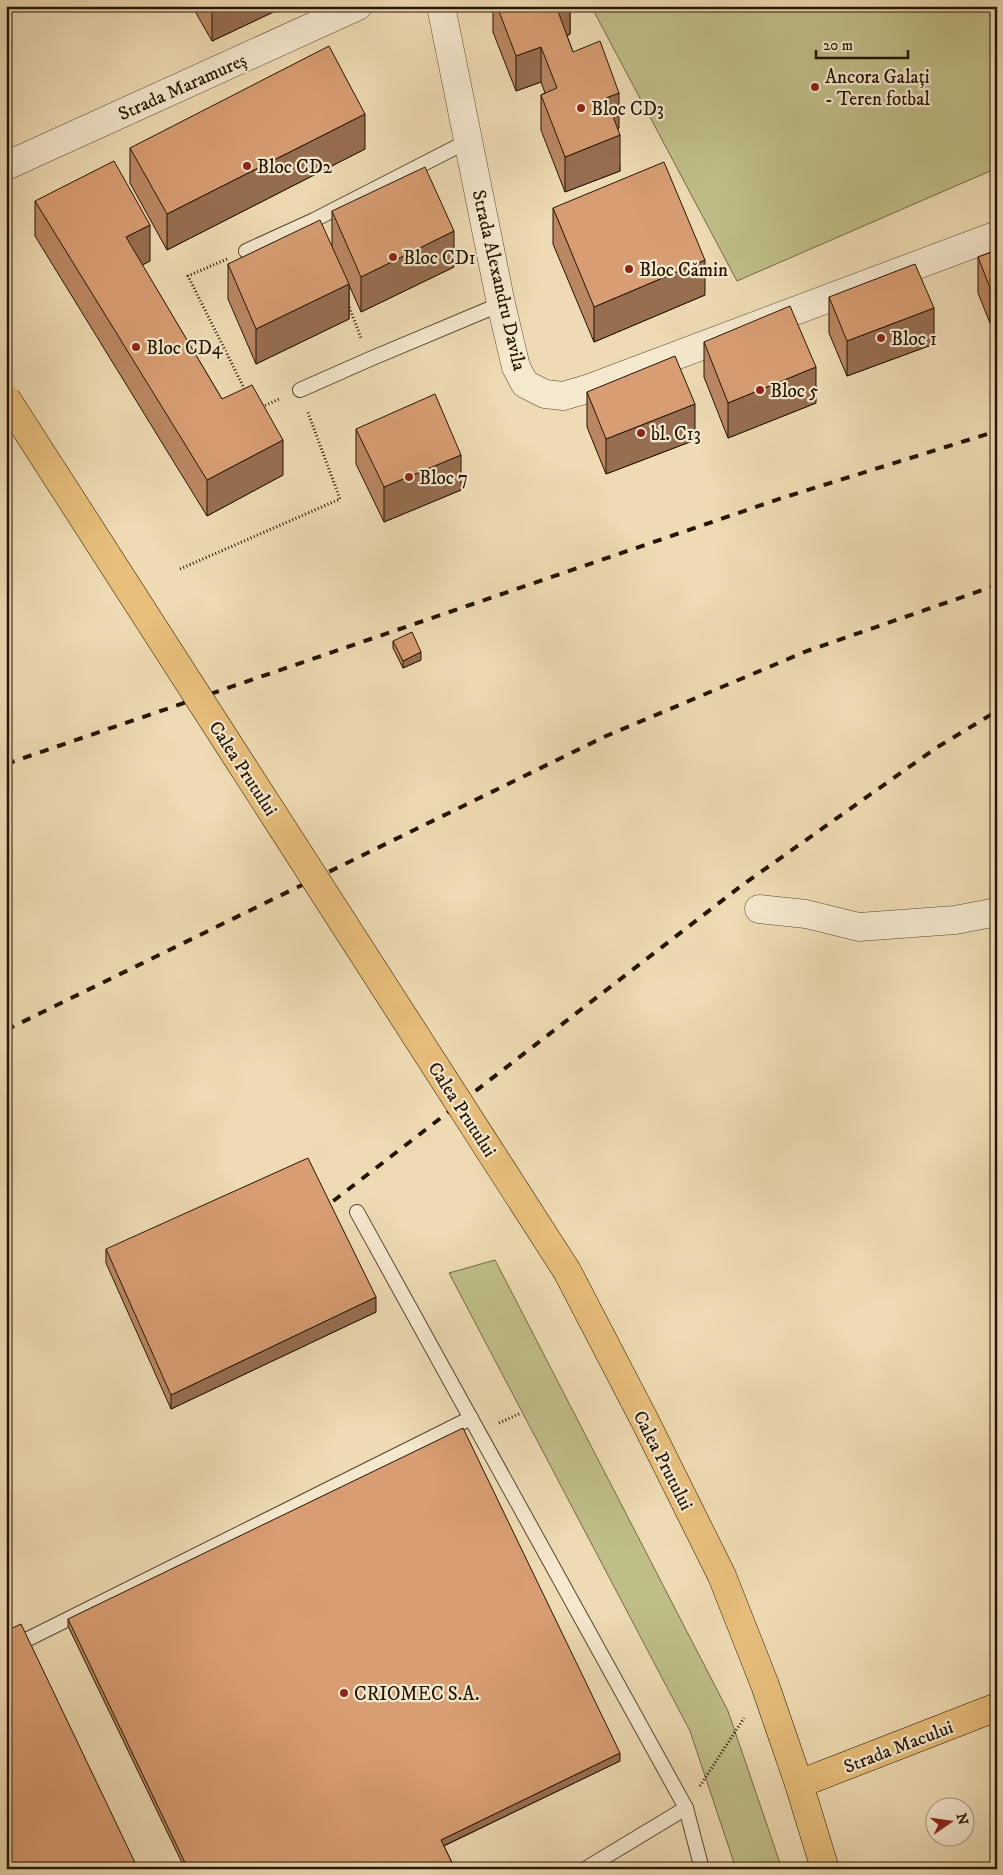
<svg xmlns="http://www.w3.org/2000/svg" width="1003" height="1875" font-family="'IM FELL DW Pica',serif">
<rect width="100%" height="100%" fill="#eedbb3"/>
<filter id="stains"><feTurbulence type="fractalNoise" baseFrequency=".004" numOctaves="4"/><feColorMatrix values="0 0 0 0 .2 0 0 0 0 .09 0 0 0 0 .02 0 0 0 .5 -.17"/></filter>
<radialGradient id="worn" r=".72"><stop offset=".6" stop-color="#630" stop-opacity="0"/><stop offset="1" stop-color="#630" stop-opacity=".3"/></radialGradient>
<g fill="#bfbe88" stroke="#726a45">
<polygon points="591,6 997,6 997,168 737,281"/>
<polygon points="495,1260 728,1711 782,1869 736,1869 690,1731 449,1273"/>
</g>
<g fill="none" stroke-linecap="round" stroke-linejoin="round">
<g stroke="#56462e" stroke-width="16">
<g id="lane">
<polyline points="246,251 314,220 468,141"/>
<polyline points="300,390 370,359 501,304"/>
<polyline points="357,1212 686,1808 702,1869"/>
<polyline points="6,1650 471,1418"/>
<polyline points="585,1869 686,1808"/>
</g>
</g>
<g stroke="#56462e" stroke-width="29">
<g id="street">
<polyline points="441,6 501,304 516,367 525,384 545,394 563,396 587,389 997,235"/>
<polyline points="6,166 358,6"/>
<polyline points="759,909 806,914 859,927 955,920 997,912"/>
</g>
</g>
<g stroke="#241502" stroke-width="29">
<polyline id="primary" points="567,1271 645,1421 722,1576 765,1685 799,1784"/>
</g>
<g stroke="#241502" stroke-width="29">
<polyline id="highway" points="825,1869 799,1784 997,1707"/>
</g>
<g stroke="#241502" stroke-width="3" stroke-dasharray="1 2.5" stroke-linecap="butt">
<polyline points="227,259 188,276 246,392"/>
<polyline points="348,304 361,338"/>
<polyline points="262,407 281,398"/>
<polyline points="180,569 340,499 307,410"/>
<polyline points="499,1423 521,1413"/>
<polyline points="700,1786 744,1718"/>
</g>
<use href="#lane" stroke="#f4e8ce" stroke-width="14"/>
<use href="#street" stroke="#f4e8ce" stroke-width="28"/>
<use href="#primary" stroke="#e7be7a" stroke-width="28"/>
<use href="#highway" stroke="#e7be7a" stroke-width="28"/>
<g stroke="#241502" stroke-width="4" stroke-dasharray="9 9" stroke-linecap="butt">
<polyline points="6,764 782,498 997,431"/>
<polyline points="6,1030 606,736 807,651 997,585"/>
<polyline points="319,1212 741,886 936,748 997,711"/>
</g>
<g stroke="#241502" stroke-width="29" stroke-linecap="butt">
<polyline id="primary-bridge" points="6,398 567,1271"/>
</g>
<use href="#primary-bridge" stroke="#e7be7a" stroke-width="28"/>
</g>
<g fill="#ba8762" stroke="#241502">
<polygon points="192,6 286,6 212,41"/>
<polygon points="493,6 570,6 570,34 567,36 573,52 619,128 618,129 620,171 565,192 541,130 541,95 545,93 541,82 516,91 493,32"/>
<polygon points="130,148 365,149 167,250 130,183"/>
<polygon points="35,201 150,261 142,265 222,399 283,475 207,516 35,236"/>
<polygon points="553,208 705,295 594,342 553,244"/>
<polygon points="332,211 454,267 361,312 349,285 349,319 256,364 228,299 228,264 332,247"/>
<polygon points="997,250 990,323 978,293 978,257"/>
<polygon points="829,297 934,344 847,376 829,333"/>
<polygon points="704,342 816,403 728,438 704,377"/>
<polygon points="587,392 695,440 606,474 587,427"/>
<polygon points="356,429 461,490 384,522 356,464"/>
<polygon points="393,641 421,660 403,668 393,648"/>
<polygon points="106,1249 376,1312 171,1409 106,1263"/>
<polygon points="68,1619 620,1761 444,1846 455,1869 185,1869 68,1626"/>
</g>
<g fill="#976e50" stroke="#241502">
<polygon points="212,6 286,6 212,41"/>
<polygon points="555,6 570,6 570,34 555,40"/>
<polygon points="541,47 541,82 516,91 516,56"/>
<polygon points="619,93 619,128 606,133 606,98"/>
<polygon points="365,114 365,149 167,250 167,214"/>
<polygon points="620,135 620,171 565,192 565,157"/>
<polygon points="150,225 150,261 126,273 126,237"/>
<polygon points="454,231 454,267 361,312 361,277"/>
<polygon points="705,260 705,295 594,342 594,307"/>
<polygon points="349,284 349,319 256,364 256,329"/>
<polygon points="997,285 997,321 990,323 990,288"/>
<polygon points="934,308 934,344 847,376 847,341"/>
<polygon points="816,367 816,403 728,438 728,403"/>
<polygon points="695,404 695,440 606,474 606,439"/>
<polygon points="283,440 283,475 207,516 207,480"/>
<polygon points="461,455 461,490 384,522 384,487"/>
<polygon points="421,652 421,660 403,668 403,661"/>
<polygon points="376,1297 376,1312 171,1409 171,1395"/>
<polygon points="620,1753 620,1761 441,1847 441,1840"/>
</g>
<g fill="#d89d72" stroke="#241502">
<polygon points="497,6 556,6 573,52 600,41 619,93 606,98 620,135 565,157 541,95 557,88 541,47 516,56"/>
<polygon points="329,46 365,114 167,214 130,148"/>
<polygon points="114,161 150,225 126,237 222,399 252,385 283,440 207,480 35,201"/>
<polygon points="664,162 705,260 594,307 553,208"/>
<polygon points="425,167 454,231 361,277 332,211"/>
<polygon points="320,220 349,284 256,329 228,264"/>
<polygon points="997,250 997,285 990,288 978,257"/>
<polygon points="915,264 934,308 847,341 829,297"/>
<polygon points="790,306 816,367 728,403 704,342"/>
<polygon points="675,356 695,404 606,439 587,392"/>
<polygon points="435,394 461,455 384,487 356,429"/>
<polygon points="412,632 421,652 403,661 393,641"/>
<polygon points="308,1158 376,1297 171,1395 106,1249"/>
<polygon points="463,1428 620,1753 441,1840 455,1869 188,1869 68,1619"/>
<polygon points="21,1624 138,1869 6,1869 6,1631"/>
</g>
<g fill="#8f2418" stroke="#f4e8ce" stroke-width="2">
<circle cx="815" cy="87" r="5"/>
<circle cx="581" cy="108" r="5"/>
<circle cx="247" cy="166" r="5"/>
<circle cx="393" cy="257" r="5"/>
<circle cx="629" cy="269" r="5"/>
<circle cx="881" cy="338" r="5"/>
<circle cx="136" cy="347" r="5"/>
<circle cx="760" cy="390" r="5"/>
<circle cx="641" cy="433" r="5"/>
<circle cx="409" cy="477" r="5"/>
<circle cx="344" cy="1693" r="5"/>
</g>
<g text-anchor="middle" stroke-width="4.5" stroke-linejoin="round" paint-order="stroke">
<g font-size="19" fill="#241502" stroke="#f4e8ce" text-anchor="start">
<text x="825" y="83">Ancora Galați<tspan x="825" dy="22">- Teren fotbal</tspan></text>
<text x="591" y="115">Bloc CD3</text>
<text x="257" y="173">Bloc CD2</text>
<text x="403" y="264">Bloc CD1</text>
<text x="639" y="276">Bloc Cămin</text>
<text x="891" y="345">Bloc 1</text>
<text x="146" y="354">Bloc CD4</text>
<text x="770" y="397">Bloc 5</text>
<text x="651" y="440">bl. C13</text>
<text x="419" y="484">Bloc 7</text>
<text x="354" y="1700">CRIOMEC S.A.</text>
</g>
<g font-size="19" fill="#241502" stroke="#f4e8ce">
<text transform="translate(182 86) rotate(-24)" y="7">Strada Maramureș</text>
<text transform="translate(500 280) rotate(77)" y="7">Strada Alexandru Davila</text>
<text transform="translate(244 768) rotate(57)" y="7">Calea Prutului</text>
<text transform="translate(463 1109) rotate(57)" y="7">Calea Prutului</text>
<text transform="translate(664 1460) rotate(63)" y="7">Calea Prutului</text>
<text transform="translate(898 1746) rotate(-21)" y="7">Strada Macului</text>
</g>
</g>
<rect width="1003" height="1875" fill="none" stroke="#eedbb3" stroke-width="25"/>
<rect x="8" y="8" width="988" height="1860" fill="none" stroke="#241502" stroke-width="2.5"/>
<rect x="12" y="12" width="978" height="1850" fill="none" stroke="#241502"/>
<g transform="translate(950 1822) rotate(77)"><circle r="24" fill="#f4e8ce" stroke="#a1947c"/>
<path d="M0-4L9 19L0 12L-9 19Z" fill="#8f2418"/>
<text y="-8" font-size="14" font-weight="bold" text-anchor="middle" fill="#241502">N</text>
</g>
<path d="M816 50v8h92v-8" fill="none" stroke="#241502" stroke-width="2.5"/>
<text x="823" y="50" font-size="15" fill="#241502" stroke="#f4e8ce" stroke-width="4" paint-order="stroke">20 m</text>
<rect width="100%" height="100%" filter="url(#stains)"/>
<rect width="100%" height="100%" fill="url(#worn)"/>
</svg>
